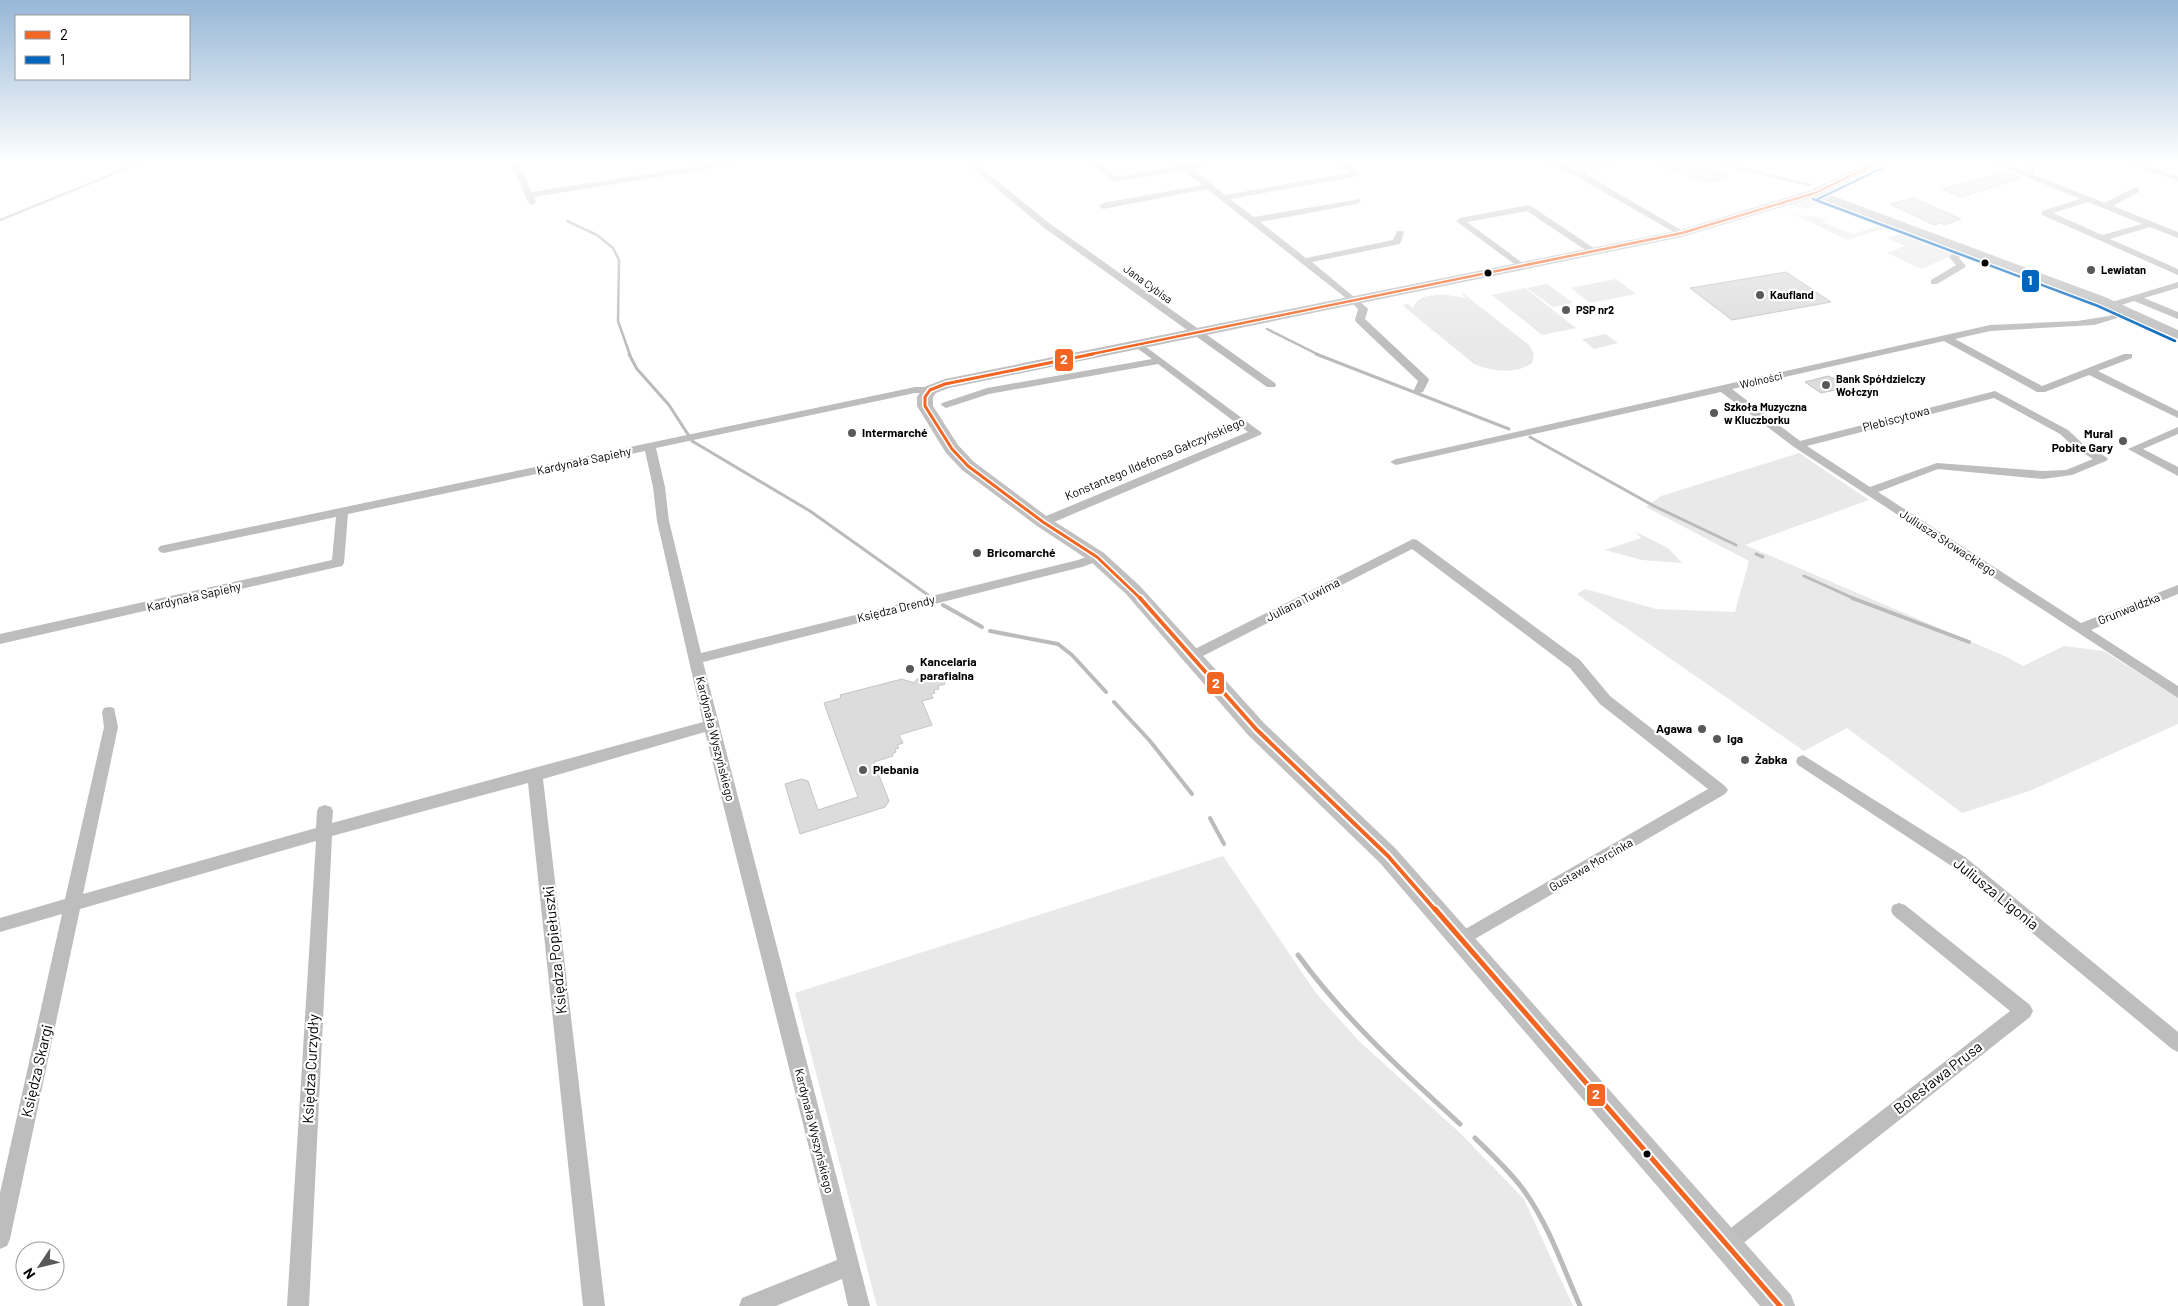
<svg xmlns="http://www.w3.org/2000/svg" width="2178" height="1306" font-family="Barlow,sans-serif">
<rect width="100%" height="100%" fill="#fff"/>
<g fill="#e9e9e9">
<polygon points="1551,162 1626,162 1616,166 1580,172"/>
<path d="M 1807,199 L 1827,202 L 1875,220 C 1856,222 1843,206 1826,204 C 1811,202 1811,214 1791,205 Z"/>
<polygon points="1781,208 1801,216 1813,216 1827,220 1822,222 1853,234 1875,227 1888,227 1847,240"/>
<polygon points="1906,232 1955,250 1956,253 1922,269 1887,253 1905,246 1887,238"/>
<polygon points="1616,279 1636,294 1590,303 1571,288"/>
<polygon points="1547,284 1573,303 1553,307 1527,288"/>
<polygon points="1525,288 1576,328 1542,335 1492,295"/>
<path d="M 1462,294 L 1464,294 L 1529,345 L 1534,354 L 1532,363 C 1515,375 1491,371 1474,364 L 1402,305 L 1408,304 L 1413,308 C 1420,289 1452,295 1467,299 Z"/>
<polygon points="1606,334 1618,343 1594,349 1582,339"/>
<polygon points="1799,453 1869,500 1745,545 2007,657 2023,666 2064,646 2104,651 2178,698 2178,724 2032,790 1962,813 1847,728 1804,751 1577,594 1585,589 1656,609 1735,612 1749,561 1646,507 1661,496"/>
<polygon points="1636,532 1668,548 1682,563 1642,560 1605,550 1641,538"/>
<polygon points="1223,856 1316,993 1358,1040 1461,1134 1524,1199 1573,1306 877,1306 795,993"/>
</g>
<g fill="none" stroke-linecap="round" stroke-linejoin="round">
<g stroke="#bbb" stroke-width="2.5">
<polyline points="1714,162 1810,185"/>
<polyline points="0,220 142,162"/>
<polyline points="567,221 597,235 613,248 619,260 618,321 630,355"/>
<polyline points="1267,329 1319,355"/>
</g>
<g stroke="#bbb" stroke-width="3">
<polyline points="629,354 637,369 669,405 689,436"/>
<polyline points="1316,354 1509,429"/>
<polyline points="1530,437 1654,506 1736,545"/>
<polyline points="692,441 810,511 928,595"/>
<polyline points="1756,554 1763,557"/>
<polyline points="1804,576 1855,599"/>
</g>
<g stroke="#bbb" stroke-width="4">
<polyline points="1852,598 1969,642"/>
<polyline points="943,605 982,627"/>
<polyline points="990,631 1058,644 1072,655 1106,692"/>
<polyline points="1114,702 1150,741 1192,794"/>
<polyline points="1210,818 1224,844"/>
</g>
<g stroke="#bbb" stroke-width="5">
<path d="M 1298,955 C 1345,1019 1402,1071 1460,1124"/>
<path d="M 1475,1138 C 1492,1155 1511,1172 1525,1192 C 1549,1226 1563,1267 1580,1306"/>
</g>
</g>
<g fill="#dcdcdc" stroke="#c4c4c4">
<polygon points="1651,162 1699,162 1697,163 1729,176 1711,183"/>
<polygon points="2006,172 2022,178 1961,197 1942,189"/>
<polygon points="1914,198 1961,219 1944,225 1940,223 1934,225 1890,204"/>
<polygon points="1786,272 1831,302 1732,320 1690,288"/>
<polygon points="1828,376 1835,379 1840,389 1821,393 1805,382"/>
<polygon points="939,673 945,684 938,686 939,689 934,690 935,693 931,694 933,698 922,701 932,725 899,735 903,743 897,745 899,748 895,749 896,752 892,754 893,756 874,762 889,801 885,807 800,834 785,784 801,779 808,781 818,810 858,797 824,703 841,698 840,695 902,679 914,683 917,679"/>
</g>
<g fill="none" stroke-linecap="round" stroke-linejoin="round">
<g fill="#bdbdbd" fill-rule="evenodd">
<polygon points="510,162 518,162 532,192 724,162 743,162 739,164 534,197 536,202 532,205 528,202"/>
<polygon points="965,162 974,162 1049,223 1275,383 1276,385 1275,387 1267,387 1043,227"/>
<polygon points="1089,162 1098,162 1116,177 1178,166 1174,162 1183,162 1186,165 1219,162 1192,169 1225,195 1349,173 1336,162 1345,162 1359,172 1359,176 1230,199 1254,217 1360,199 1361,201 1357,204 1260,222 1306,258 1393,240 1397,231 1403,231 1404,233 1400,244 1312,262 1366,307 1368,309 1365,319 1428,378 1429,380 1423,392 1419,393 1415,392 1414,390 1418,381 1356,322 1355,320 1358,309 1351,302 1207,189 1103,209 1099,206 1103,203 1202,185 1183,170 1114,182"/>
<polygon points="1544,162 1555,162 1582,172 1686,233 1679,235 1576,176"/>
<path d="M 1991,162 L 2002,162 L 2027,172 L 2029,162 L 2037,162 L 2034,175 L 2105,203 L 2133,188 L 2139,188 L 2139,192 L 2113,206 L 2178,232 L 2178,238 L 2150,227 L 2110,239 L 2178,269 L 2178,275 L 2042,215 L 2042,211 L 2080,199 ZM 2088,202 L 2142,224 L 2102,235 L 2053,213 Z"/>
<polygon points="2126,162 2138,162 2178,176 2178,181"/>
<polygon points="1528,205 1531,206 1598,251 1593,254 1590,253 1527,211 1467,222 1524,264 1524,268 1521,269 1456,221 1460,218"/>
<polygon points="1967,247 1970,248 1970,252 1959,258 1966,266 1964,268 1937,284 1931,284 1931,280 1956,265 1949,257 1951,255"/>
<polygon points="2178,282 2178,288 2144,298 2178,312 2178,319 2134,301 2112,308 2107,305 2109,303"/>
<path d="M 2128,309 L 2133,312 L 2131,314 L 2094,325 L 1990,331 L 1955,339 L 2042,386 L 2124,354 L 2132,354 L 2132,358 L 2098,371 L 2178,411 L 2178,418 L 2089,375 L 2045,392 L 2037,392 L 1944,341 L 1732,389 L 1800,441 L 1995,391 L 2068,430 L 2083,444 L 2106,457 L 2108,459 L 2106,461 L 2072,475 L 2043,479 L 1938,469 L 1878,492 L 2081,623 L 2178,585 L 2178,594 L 2091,630 L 2178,686 L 2178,698 L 1794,447 L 1721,392 L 1396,465 L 1390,462 L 1396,459 L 1990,325 L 2077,321 L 2109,316 ZM 1994,398 L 2060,434 L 2075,448 L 2093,459 L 2066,470 L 2043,471 L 1937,463 L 1870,487 L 1807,446 Z"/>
<polygon points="1138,341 1262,433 1260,435 1047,525 1039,525 1037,522 1039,519 1248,432 1158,364 989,394 946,408 941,405 942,403 987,388 1152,359 1134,346 1134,342"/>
<polygon points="915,387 930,387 935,390 930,393 915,393 656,448 665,487 669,521 701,653 1078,560 1097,553 1103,557 1101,560 1082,567 703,662 870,1306 848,1306 842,1279 776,1306 739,1306 742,1298 837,1260 705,732 543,779 605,1306 583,1306 528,783 332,836 309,1306 287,1306 316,841 80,909 10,1239 7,1246 0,1249 0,1193 62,914 0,932 0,918 65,899 104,727 102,712 104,708 109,707 114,708 118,727 83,894 316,828 317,811 319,807 325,805 331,807 333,811 332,823 703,722 657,521 653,487 645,451 348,514 344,563 342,566 0,644 0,634 332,560 336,517 164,553 160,552 158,549 160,546"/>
<polygon points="2178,427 2178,434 2143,449 2178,467 2178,476 2128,449"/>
<polygon points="1413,539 1417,540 1580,660 1610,696 1725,786 1728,790 1725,794 1461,947 1455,945 1452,940 1455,935 1708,789 1600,704 1570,668 1412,549 1197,659 1187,659 1185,656 1187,653"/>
<polygon points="1803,755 1965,857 2178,1032 2178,1052 2172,1049 1953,867 1798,765 1796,761 1798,757"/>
<polygon points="1899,903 1905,905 2030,1005 2033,1011 2030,1017 1732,1252 1725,1255 1718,1252 1715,1245 1718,1238 2010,1011 1893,915 1891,910 1893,905"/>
</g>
<polygon fill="#c0c0c0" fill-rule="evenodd" points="1870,162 1885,162 1825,193 2105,297 2178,330 2178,339 2095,303 1815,197 1682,237 949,388 936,393 933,397 933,406 958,445 974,462 1049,518 1104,553 1140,586 1264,723 1396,849 1791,1295 1795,1306 1760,1306 1380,863 1248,735 1126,594 1090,561 1037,526 962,470 946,453 917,406 917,397 924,387 945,379 1680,230 1811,190"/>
<g stroke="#fff" stroke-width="5">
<polyline id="bus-1-far3" points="1087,355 1682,233 1815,193 1879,162"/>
</g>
<g stroke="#fff" stroke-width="6">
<polyline id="bus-1-far2" points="1093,354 945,384 930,390 925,397 925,406 952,449 968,466 1043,522 1097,557 1141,599"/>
</g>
<g stroke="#fff" stroke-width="8">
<polyline id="bus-1-far1" points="1140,598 1256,729 1388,856 1436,911"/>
</g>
<g stroke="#fff" stroke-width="9">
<polyline id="bus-1" points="1435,909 1780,1306"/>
</g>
<g stroke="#fff" stroke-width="5">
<g id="bus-2">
<polyline points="1813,199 2098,306 2175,341"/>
<polyline points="1818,199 1882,168"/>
</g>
</g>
<use href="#bus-1-far3" stroke="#f26522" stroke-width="2.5"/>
<use href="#bus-1-far2" stroke="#f26522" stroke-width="3"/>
<use href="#bus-1-far1" stroke="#f26522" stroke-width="4"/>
<use href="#bus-1" stroke="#f26522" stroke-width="5"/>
<use href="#bus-2" stroke="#0065bd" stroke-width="2.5"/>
</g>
<linearGradient id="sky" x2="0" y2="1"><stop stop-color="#96b7d6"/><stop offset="0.47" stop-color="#fff"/><stop offset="1" stop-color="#fff" stop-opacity="0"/></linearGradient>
<rect width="2178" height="345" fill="url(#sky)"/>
<g fill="#000" stroke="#fff" stroke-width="2">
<circle cx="1985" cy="263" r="4.5"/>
<circle cx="1488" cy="273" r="4.5"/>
<circle cx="1647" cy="1154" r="4.5"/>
</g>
<g fill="#595959" stroke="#fff" stroke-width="2">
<circle cx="2091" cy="270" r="5"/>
<circle cx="1760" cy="295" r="5"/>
<circle cx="1566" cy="310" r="5"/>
<circle cx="1826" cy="385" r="5"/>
<circle cx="1714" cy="413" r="5"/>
<circle cx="852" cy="433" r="5"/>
<circle cx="2123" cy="441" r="5"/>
<circle cx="977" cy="553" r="5"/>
<circle cx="910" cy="669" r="5"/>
<circle cx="1702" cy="729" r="5"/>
<circle cx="1717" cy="739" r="5"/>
<circle cx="1745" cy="760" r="5"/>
<circle cx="863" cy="770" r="5"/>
</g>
<g text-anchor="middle" stroke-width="4.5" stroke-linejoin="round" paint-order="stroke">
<g font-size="11" font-weight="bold" fill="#000" stroke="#fff" text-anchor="start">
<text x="2101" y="274">Lewiatan</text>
<text x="1770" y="299">Kaufland</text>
<text x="1576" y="314">PSP nr2</text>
<text x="1836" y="383">Bank Spółdzielczy<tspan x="1836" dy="13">Wołczyn</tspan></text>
<text x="1724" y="411">Szkoła Muzyczna<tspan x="1724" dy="13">w Kluczborku</tspan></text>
</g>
<g font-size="11" fill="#000" stroke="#fff">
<text transform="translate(1148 284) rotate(36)" y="4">Jana Cybisa</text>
<text transform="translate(1761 380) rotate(-13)" y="4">Wolności</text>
</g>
<g font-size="12" fill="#000" stroke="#fff">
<text transform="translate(1896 419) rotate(-15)" y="4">Plebiscytowa</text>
<text transform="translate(1155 459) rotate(-23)" y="4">Konstantego Ildefonsa Gałczyńskiego</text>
<text transform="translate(584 461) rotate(-12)" y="4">Kardynała Sapiehy</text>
<text transform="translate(1948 543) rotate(33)" y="4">Juliusza Słowackiego</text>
<text transform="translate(194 597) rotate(-13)" y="4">Kardynała Sapiehy</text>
<text transform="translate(1303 600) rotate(-27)" y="4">Juliana Tuwima</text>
<text transform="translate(896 609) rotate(-14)" y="4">Księdza Drendy</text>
<text transform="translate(2129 609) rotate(-22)" y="4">Grunwaldzka</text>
<text transform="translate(715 739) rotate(76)" y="4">Kardynała Wyszyńskiego</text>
<text transform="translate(1591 865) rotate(-30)" y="4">Gustawa Morcinka</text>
<text transform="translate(814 1131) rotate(76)" y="4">Kardynała Wyszyńskiego</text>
</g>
<g font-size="12" font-weight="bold" fill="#000" stroke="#fff" text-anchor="start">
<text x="862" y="437">Intermarché</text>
<text x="2113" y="438" text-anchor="end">Mural<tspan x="2113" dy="14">Pobite Gary</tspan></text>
<text x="987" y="557">Bricomarché</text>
<text x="920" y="666">Kancelaria<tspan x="920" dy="14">parafialna</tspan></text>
<text x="1692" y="733" text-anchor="end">Agawa</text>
<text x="1727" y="743">Iga</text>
<text x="1755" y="764">Żabka</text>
<text x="873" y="774">Plebania</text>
</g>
<g font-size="15" fill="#000" stroke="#fff">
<text transform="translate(1996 894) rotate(39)" y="5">Juliusza Ligonia</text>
<text transform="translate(555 950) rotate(-96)" y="5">Księdza Popiełuszki</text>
<text transform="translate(311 1069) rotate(-87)" y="5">Księdza Curzydły</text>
<text transform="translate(37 1071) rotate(-77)" y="5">Księdza Skargi</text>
<text transform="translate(1938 1078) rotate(-38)" y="5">Bolesława Prusa</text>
</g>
</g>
<g stroke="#fff" stroke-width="2">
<rect x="2021" y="269" width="19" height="24" rx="5" fill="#0065bd"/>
<rect x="1054" y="348" width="20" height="24" rx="5" fill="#f26522"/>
<rect x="1206" y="671" width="19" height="24" rx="5" fill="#f26522"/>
<rect x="1586" y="1083" width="20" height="24" rx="5" fill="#f26522"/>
</g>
<g font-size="14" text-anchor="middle" font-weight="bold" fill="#fff">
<text x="2030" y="285">1</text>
<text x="1064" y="364">2</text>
<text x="1216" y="688">2</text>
<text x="1596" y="1099">2</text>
</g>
<rect x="15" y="15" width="175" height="65" fill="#ffffff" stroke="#999999"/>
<rect x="25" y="31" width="25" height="8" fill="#f26522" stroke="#999999"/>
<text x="60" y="40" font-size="15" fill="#000000">2</text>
<rect x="25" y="56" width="25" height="8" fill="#0065bd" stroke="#999999"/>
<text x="60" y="65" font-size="15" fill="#000000">1</text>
<g transform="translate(40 1266) rotate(235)"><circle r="24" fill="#ffffff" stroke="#999999"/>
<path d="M0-4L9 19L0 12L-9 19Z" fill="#595959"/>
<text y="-8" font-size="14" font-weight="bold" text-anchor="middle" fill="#000000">N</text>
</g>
</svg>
